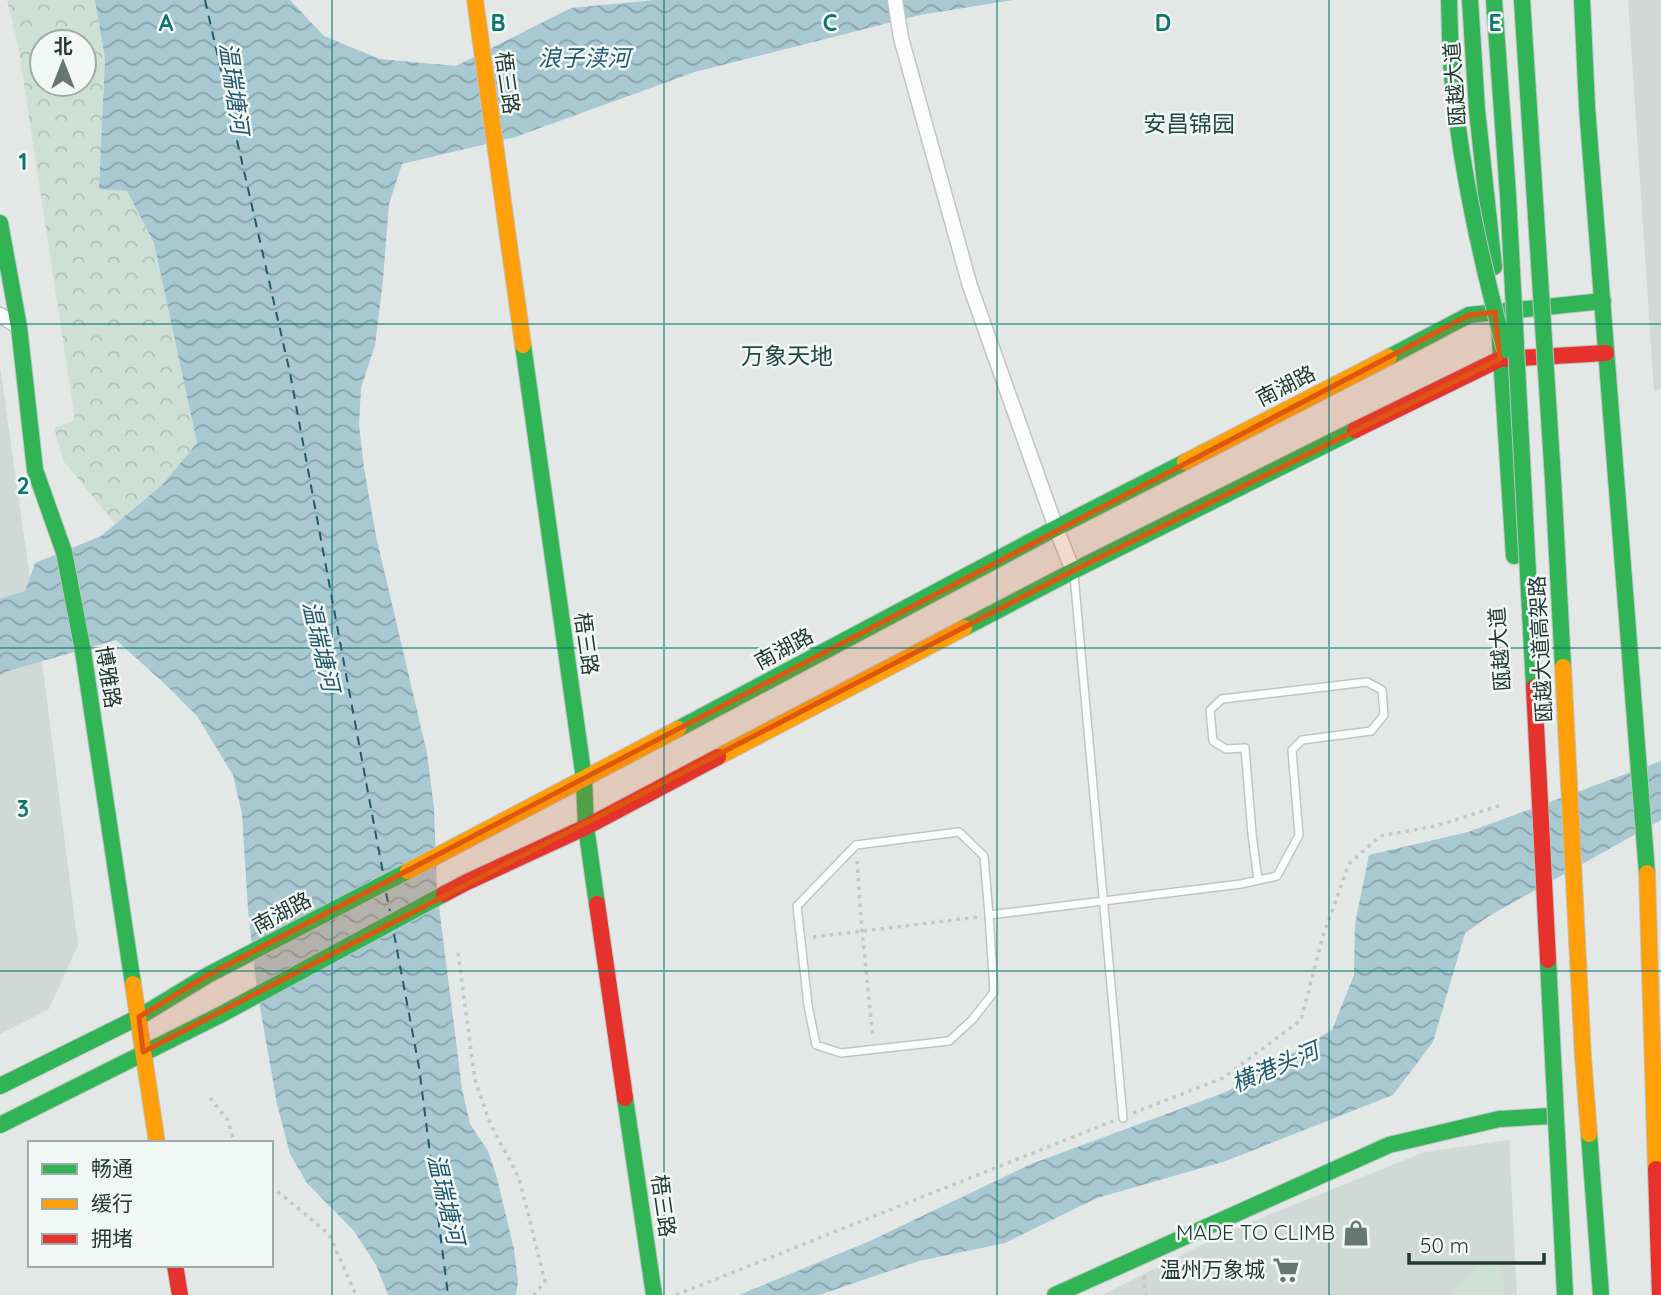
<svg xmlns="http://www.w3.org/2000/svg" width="1661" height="1295" font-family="Quicksand,'Noto Sans SC',sans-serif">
<defs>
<pattern id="forest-crowns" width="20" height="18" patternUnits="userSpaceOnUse" patternTransform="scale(1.75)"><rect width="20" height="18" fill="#cee0d5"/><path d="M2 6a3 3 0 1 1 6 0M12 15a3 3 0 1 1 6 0" fill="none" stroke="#b1c1b7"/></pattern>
<pattern id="water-waves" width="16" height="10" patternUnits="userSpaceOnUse" patternTransform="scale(1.75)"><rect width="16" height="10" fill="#a8c8d2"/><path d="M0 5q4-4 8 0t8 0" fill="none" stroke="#88a3ab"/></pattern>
</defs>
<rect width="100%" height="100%" fill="#e3e8e6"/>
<g fill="#d1d9d6">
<polygon points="1628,0 1661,0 1661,389 1654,391"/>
<polygon points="0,366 44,677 78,945 49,1009 0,1034"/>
<polygon points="1509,1140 1517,1295 1102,1295 1227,1232 1424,1152"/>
</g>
<polygon fill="#cee0d5" points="1495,1261 1503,1277 1505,1295 1453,1295 1457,1286 1483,1262"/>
<path fill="url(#forest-crowns)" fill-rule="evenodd" d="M 7,0 L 95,0 L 105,58 L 99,188 L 127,191 L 154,244 L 197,443 L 163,484 L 115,524 L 63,460 L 54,428 L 75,420 L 18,45 ZM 42,42 L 84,42 L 84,84 L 42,84 Z"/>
<g fill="url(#water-waves)">
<polygon points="95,0 290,0 324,36 380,59 456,66 571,8 655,0 1013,0 920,15 695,72 515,137 402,164 389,204 383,280 375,345 361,388 359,425 364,468 376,536 427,753 434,808 437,891 462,1089 470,1124 488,1151 497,1178 514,1249 518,1281 516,1295 388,1295 376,1265 354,1231 307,1183 290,1154 277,1104 257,990 248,909 242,814 233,775 197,716 164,683 116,640 8,671 0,675 0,599 25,591 35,563 101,536 163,484 197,443 154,243 127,191 99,189 105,58"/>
<polygon points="1661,761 1661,820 1489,916 1465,933 1433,1042 1393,1095 1226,1161 1097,1198 1005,1243 919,1261 819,1295 739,1295 870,1241 1031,1164 1226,1092 1332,1030 1354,975 1355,924 1369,855 1468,832"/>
</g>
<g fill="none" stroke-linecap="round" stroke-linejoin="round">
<g stroke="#24596d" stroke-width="2" stroke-dasharray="9 7" stroke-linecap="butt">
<polyline points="205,0 290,373 383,873"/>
<polyline points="386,893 390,911"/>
<polyline points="394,934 419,1067 448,1295"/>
</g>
<g stroke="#c0c5c3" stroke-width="10">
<g id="lane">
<polyline points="1074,575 1123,1118"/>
<polyline points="989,915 994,992 972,1020 949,1041 841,1053 816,1045 808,1005 797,906 856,845 959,832 984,856 989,915 1241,884 1277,876 1299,835 1292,750 1302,740 1371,731 1384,715 1382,690 1367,682 1222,699 1210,710 1213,741 1226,749 1245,748 1252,834 1258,880"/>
</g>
</g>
<g stroke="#c0c5c3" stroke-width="17">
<g id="street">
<polyline points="895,0 901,38 970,286 1056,528 1073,571"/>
<polyline points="0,315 19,327"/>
</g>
</g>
<g stroke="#bfc5c3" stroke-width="18">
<g id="fast">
<polyline points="1470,0 1477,110 1494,267"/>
<polyline points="1582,0 1587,107 1647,873"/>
<polyline points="0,223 19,327 35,470 64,552 83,651 133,984"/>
<polyline points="1499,326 1514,556"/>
<polyline points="523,345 584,779 586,827 597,904"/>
<polyline points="1389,357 1469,315 1603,301"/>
<polyline points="964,628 1073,571 1355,430"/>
<polyline points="678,729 1056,528 1185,462"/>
<polyline points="0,1086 139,1017 208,975 408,871"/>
<polyline points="625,1098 654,1295"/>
<polyline points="0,1125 222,1014 444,894"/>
<polyline points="1055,1295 1389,1145 1499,1119 1550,1116"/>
</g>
</g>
<g stroke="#bfc5c3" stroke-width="18">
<g id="slow">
<polyline points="475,0 523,345"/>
<polyline points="1185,462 1389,357"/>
<polyline points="718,757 964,628"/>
<polyline points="408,871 678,729"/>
<polyline points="1647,873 1656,1169"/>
<polyline points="133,984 157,1143"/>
</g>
</g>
<g stroke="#bfc5c3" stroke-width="18">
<g id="jam">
<polyline points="1355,430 1500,359 1606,353"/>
<polyline points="444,894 467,882 586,827 718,757"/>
<polyline points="597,904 625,1098"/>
<polyline points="1656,1169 1660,1295"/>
<polyline points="175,1265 180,1295"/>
</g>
</g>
<g stroke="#c0c8c5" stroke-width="3.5" stroke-dasharray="3.5 5" stroke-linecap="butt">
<polyline points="857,861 862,931 873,1038"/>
<polyline points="813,937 979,917"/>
<polyline points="458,953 475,1080 490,1123 519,1178 545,1281 534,1295"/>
<polyline points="210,1098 227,1119 235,1143"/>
<polyline points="1133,1113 1223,1078 1301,1020 1323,936 1349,864 1380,836 1436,826 1501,805"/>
<polyline points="271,1186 329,1234 356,1295"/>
<polyline points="1144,1276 1146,1295"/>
<polyline points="676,1295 1113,1121"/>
</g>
<use href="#lane" stroke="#fbfcfb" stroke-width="7"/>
<use href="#street" stroke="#fbfcfb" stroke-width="14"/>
<use href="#fast" stroke="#30b455" stroke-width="16"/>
<use href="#slow" stroke="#ff9f0a" stroke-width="16"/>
<use href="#jam" stroke="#e5322d" stroke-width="16"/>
<g stroke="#bcc4c2" stroke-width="18" stroke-linecap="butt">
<g id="fast-bridge">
<path d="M 1449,0 C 1450,29 1450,57 1453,86 C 1462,176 1482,263 1505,350"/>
<polyline points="1494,0 1508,195 1534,687"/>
<polyline points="1522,0 1553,479 1563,667"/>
<polyline points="1548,960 1565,1295"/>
<polyline points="1589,1134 1601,1295"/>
</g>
</g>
<g stroke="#bcc4c2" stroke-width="18" stroke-linecap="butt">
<polyline id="slow-bridge" points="1563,667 1583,1057 1589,1134"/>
</g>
<g stroke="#bcc4c2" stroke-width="18" stroke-linecap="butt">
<polyline id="jam-bridge" points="1534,687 1548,960"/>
</g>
<use href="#fast-bridge" stroke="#30b455" stroke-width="16"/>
<use href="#slow-bridge" stroke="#ff9f0a" stroke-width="16"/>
<use href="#jam-bridge" stroke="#e5322d" stroke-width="16"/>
</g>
<path fill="#de570e" fill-opacity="0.2" stroke="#de570e" stroke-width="5" stroke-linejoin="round" d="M 1495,312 L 1500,359 L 1073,571 L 143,1052 L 139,1017 L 208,975 L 1469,315 Z"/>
<path fill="none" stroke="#0f766e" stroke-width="2" stroke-opacity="0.55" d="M 332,0 L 332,1295M 664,0 L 664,1295M 997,0 L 997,1295M 1329,0 L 1329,1295M 0,324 L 1661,324M 0,648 L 1661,648M 0,971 L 1661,971"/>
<defs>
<g id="shop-bare" transform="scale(2.1)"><path d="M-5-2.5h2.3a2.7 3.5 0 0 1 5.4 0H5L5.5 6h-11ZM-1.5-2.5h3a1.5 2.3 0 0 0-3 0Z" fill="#667673" stroke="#f1f7f4" stroke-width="2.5" paint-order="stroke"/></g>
<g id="supermarket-bare" transform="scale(2.1)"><path d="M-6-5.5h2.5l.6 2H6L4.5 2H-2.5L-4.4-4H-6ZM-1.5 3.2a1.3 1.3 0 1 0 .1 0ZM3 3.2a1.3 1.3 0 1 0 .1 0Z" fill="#667673" stroke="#f1f7f4" stroke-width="2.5" paint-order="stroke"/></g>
</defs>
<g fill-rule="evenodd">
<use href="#shop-bare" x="1356" y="1233"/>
<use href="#supermarket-bare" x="1286" y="1270"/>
</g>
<g text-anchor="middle" stroke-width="5" stroke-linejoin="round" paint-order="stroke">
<g font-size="21" fill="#233835" stroke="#f1f7f4">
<text transform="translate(507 83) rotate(82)" y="7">梧三路</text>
<text transform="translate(1455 84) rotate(-94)" y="7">瓯越大道</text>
<text transform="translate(1286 386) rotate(-27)" y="7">南湖路</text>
<text transform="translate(586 644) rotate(82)" y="7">梧三路</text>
<text transform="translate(784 649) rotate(-28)" y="7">南湖路</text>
<text transform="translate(1500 649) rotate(-94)" y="7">瓯越大道</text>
<text transform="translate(1541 649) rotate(-93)" y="7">瓯越大道高架路</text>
<text transform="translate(108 677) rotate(81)" y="7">博雅路</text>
<text transform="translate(282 913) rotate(-28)" y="7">南湖路</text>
<text transform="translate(663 1206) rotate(82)" y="7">梧三路</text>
</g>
<g font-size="21" fill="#233835" stroke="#f1f7f4" text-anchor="end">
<text x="1335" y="1240">MADE TO CLIMB</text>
<text x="1265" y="1277">温州万象城</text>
</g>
<g font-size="23" font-style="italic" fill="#24596d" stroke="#f1f7f4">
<text x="584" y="66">浪子渎河</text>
<text transform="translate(234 88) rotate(82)" y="8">温瑞塘河</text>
<text transform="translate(321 646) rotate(77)" y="8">温瑞塘河</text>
<text transform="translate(1275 1067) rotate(-23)" y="8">横港头河</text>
<text transform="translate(446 1199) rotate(77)" y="8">温瑞塘河</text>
</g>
<g font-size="23" fill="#224843" stroke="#f1f7f4">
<text x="1189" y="132">安昌锦园</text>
<text x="787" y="364">万象天地</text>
</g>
</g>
<g font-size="23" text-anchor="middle" font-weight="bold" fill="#0f766e" stroke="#f1f7f4" stroke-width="5" stroke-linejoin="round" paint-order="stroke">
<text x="166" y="31">A</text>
<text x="498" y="31">B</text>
<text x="830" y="31">C</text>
<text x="1163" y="31">D</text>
<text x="1495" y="31">E</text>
<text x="23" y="170">1</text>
<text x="23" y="494">2</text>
<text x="23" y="817">3</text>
</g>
<rect x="28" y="1141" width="245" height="126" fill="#f1f7f4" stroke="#9faba8" stroke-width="2"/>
<rect x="42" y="1164" width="35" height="10" fill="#30b455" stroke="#9faba8" stroke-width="2"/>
<text x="91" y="1176" font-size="21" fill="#233835">畅通</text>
<rect x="42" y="1199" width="35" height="10" fill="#ff9f0a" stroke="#9faba8" stroke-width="2"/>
<text x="91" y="1211" font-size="21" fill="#233835">缓行</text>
<rect x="42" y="1234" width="35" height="10" fill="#e5322d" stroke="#9faba8" stroke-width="2"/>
<text x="91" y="1246" font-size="21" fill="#233835">拥堵</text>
<g transform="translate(63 63)"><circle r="33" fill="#f1f7f4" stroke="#9faba8" stroke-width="2"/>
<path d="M0-5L12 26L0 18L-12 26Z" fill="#667673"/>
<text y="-10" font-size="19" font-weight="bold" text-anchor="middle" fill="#233835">北</text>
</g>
<path d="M1409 1253v10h135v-10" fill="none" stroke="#233835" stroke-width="3.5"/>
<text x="1420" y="1253" font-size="21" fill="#233835" stroke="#f1f7f4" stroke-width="5" paint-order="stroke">50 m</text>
</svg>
